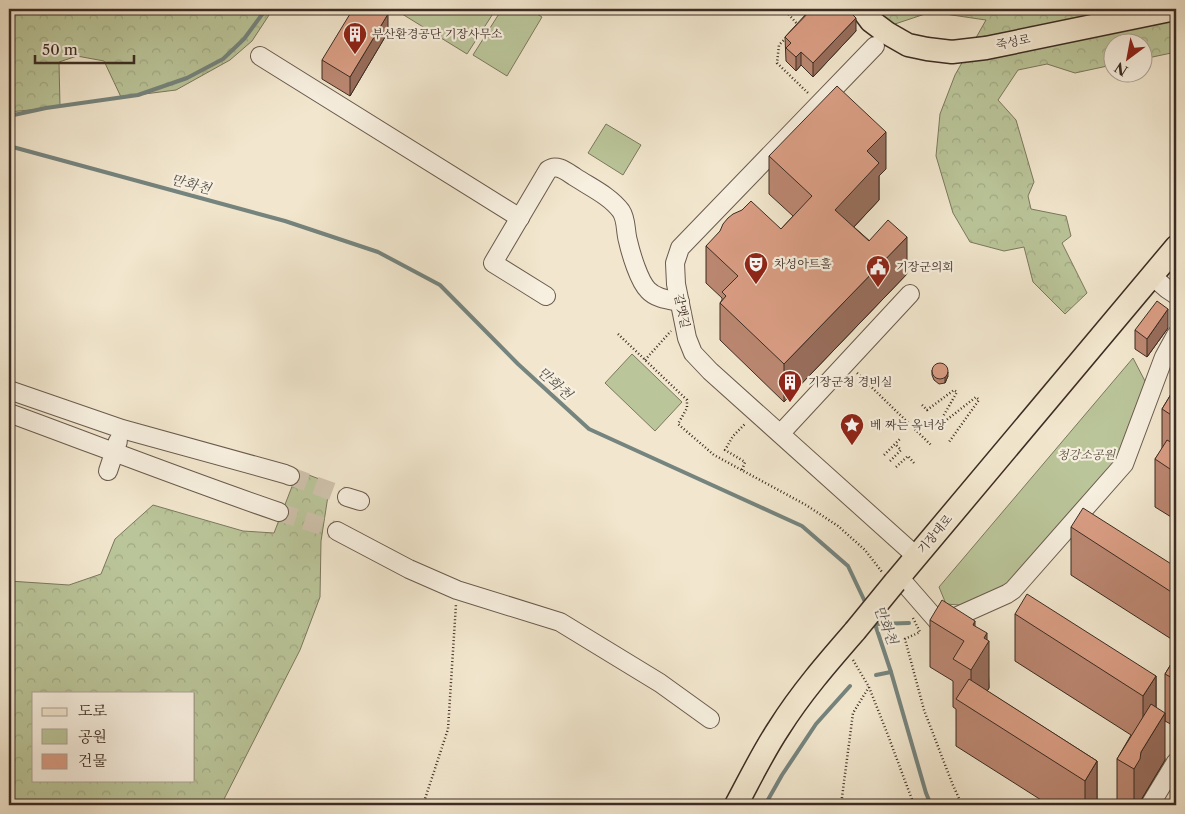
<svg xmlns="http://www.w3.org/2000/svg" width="1185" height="814" font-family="'Libre Caslon Text','Noto Serif KR',serif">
<defs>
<pattern id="forest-crowns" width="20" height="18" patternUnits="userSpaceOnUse" patternTransform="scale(1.25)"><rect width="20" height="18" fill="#bac599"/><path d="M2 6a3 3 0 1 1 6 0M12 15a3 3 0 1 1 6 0" fill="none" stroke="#a1a984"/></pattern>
</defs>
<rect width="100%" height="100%" fill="#f2e7ce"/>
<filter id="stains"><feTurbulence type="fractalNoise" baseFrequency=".004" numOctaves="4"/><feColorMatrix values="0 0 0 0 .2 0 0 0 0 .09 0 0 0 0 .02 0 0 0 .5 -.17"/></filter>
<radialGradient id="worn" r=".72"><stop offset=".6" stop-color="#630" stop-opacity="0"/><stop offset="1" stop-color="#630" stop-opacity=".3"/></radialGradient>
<g fill="url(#forest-crowns)" stroke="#7b785e" fill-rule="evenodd">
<polygon points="9,9 273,9 252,41 230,60 176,90 121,97 104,61 77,56 59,62 60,107 9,112"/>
<polygon points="855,9 1176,9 1176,52 1143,59 1142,42 1112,42 1112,65 1075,73 1047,64 1018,70 998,100 1016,120 1034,182 1028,196 1031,209 1066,216 1071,236 1062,243 1087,293 1065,314 1033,282 1024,247 1004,251 970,242 953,213 936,156 940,114 955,75 986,20 931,12 877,30"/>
<path d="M 298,471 L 330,483 L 321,541 L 320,597 L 300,650 L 221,805 L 9,805 L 9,581 L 69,585 L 101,574 L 115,539 L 153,505 L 243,531 L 274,533 ZM 34,693 L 194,693 L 194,780 L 34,780 Z"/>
</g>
<g fill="#bac599" stroke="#7b785e">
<polygon points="394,9 496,9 467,54"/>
<polygon points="502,9 529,9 542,17 507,76 473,55"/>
<polygon points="606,124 641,145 623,175 588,153"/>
<polygon points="632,354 682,402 655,431 605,383"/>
<polygon points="1133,358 1146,383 1119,459 1009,585 960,605 946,604 939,587"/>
</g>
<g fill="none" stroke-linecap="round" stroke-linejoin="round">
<g stroke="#75847e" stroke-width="4">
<polyline points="9,116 46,108 138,95 187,78 223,59 244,39 266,9"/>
<polyline points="9,146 285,221 378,252 440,285 518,364 589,429 802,526 848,566 867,606"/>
<polyline points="874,621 891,672 926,793 931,805"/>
<polyline points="876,624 909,623"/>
<polyline points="876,675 891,672"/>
<polyline points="765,805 782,775 816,724 850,686"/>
</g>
<g stroke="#cec2ac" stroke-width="18" stroke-dasharray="18 9" stroke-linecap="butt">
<polyline points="290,476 347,497"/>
<polyline points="279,512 337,531"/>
</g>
<g stroke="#6a5b4e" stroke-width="20">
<g id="minor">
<polyline points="875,46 680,248 675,263 676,284 687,338 693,353 710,371 916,556"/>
<polyline points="260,56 520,218"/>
<polyline points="1152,276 1167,289 1176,295"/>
<path d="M 546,296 L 493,263 L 548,170 C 557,163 567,172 575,177 C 590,187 610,196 621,211 C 627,220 625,231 628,241 C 631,254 639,281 648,290 C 656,299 670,300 680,302"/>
<polyline points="9,390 122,429 285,474 290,476"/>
<path d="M 9,413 C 99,446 188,481 279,512"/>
<polyline points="781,433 910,294"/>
<polyline points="108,471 118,441"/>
<polyline points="347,497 360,501"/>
<polyline points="337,531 409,569 457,590 560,622 660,683 710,719"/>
<polyline points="899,577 940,624 1007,594 1013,590 1124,464 1164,357 1176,335"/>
<polyline points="1150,805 1176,762"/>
</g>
</g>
<g stroke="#3c2c23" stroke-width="25">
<g id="major">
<polyline points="862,9 871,21 887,33 908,45 927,49 952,52 986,48 1175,9"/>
<polyline points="895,582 1176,247"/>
<path d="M 736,805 C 750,779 763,752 779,728 C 801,693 828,662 855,631"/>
</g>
</g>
<g stroke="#3c2c23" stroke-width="2.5" stroke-dasharray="1 2.5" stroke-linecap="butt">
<polyline points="784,9 798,25 796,26"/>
<polyline points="786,38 779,45 777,63 809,94"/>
<polyline points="618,334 687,400 687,408 678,424 714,455 806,505 838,526 865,550 882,572"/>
<polyline points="645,360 671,331"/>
<polyline points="857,373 931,445"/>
<polyline points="922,405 927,410 954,390 957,392 941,420 944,422 976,397 979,400 949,442"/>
<polyline points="884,455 901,438"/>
<polyline points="890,461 901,450 895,444"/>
<polyline points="896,467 908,456 914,463"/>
<polyline points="742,470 745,462 725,450 733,436 746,423"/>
<polyline points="913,618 920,632 905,639 924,710 952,783 962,805"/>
<polyline points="853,660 869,687 889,738 914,805"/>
<polyline points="423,805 448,729 456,604"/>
<polyline points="841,805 853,713 869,687"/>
</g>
<use href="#minor" stroke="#f7efdf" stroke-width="18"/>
<use href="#major" stroke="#f2e7ce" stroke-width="22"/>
<g stroke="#3c2c23" stroke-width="25" stroke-linecap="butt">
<polyline id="major-bridge" points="855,631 895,582"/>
</g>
<use href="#major-bridge" stroke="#f2e7ce" stroke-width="22"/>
</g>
<g fill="#bb8771" stroke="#3c2c23">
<polygon points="800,9 847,9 856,31 813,77 801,65 796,71 786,61 785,37 806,14"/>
<polygon points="388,32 350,96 322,79 322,60"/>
<polygon points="769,156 886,169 879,176 879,200 854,227 907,274 784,402 720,340 720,303 722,300 722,298 706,283 706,246 781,229 793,216 769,194"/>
<polygon points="1168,328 1147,357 1135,349 1135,330"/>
<polygon points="932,370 948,376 945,383 939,384 934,380 932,375"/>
<polygon points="1176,386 1176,520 1155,507 1155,459 1162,449 1162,409"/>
<polygon points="1071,527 1176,567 1176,642 1071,575"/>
<polygon points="1015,614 1156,676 1156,707 1165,760 1141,800 1140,805 1117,805 1117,759 1131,735 1015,661"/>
<polygon points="930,620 975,626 987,640 989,688 987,691 1097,761 1097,805 1049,805 956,746 956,709 953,707 953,681 930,667"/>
<polygon points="1176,656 1176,727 1165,721 1165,674"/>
</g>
<g fill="#986e5c" stroke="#3c2c23">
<polygon points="388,14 388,32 350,96 350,77"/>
<polygon points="856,18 856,31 813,77 813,63"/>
<polygon points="801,52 801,65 796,71 796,57"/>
<polygon points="886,132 886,169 879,176 879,200 835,247 835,210 867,151"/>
<polygon points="907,237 907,274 784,402 784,364"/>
<polygon points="1168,309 1168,328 1147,357 1147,339"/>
<polygon points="948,372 948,376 945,383 945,378"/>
<polygon points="975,621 975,663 984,638 987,633 987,644 989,641 989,688 975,711 971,708 971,670 973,625"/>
<polygon points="1156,676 1156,723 1143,743 1143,696"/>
<polygon points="1165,713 1165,760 1141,800 1140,805 1134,805 1134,769 1141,752"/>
<polygon points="1097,761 1097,805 1085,805 1085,781"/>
</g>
<g fill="#d99d83" stroke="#3c2c23">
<polygon points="353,9 380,9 388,14 350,77 322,60"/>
<polygon points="812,9 847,9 856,18 813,63 801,52 796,57 786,48 791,43 785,37"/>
<polygon points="837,86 886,132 867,151 879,163 835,210 869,241 888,220 907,237 784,364 720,303 726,296 722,292 738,276 706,246 720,231 723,224 728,218 733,214 742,210 751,201 781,229 812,196 769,156"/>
<polygon points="1157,301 1168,309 1147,339 1135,330"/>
<circle cx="940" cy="371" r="8"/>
<polygon points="1176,386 1176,418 1162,409"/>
<polygon points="1167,440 1176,445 1176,473 1155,459"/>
<polygon points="1083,508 1176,567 1176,595 1071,527"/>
<polygon points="1027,594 1156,676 1143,696 1015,614"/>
<polygon points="942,600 975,621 973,625 987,633 984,638 989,641 971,670 953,659 964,641 930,620"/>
<polygon points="1176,656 1176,680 1165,674"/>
<polygon points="969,679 1097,761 1085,781 956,699"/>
<polygon points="1151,704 1165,713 1141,752 1140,759 1134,769 1117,759"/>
</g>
<defs>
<g id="building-pin" transform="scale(1.25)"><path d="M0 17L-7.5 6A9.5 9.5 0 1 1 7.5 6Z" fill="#8f2418" stroke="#f7efdf"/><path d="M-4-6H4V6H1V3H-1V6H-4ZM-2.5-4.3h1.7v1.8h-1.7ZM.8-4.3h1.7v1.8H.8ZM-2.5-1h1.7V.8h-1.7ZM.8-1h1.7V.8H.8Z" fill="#fff"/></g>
<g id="theatre-pin" transform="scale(1.25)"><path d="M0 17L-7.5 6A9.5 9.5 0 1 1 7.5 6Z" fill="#8f2418" stroke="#f7efdf"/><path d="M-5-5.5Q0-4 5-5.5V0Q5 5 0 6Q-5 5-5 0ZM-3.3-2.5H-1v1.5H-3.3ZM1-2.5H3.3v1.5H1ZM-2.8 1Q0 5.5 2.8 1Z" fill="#fff"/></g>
<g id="civic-pin" transform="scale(1.25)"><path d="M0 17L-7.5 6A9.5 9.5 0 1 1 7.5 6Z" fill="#8f2418" stroke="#f7efdf"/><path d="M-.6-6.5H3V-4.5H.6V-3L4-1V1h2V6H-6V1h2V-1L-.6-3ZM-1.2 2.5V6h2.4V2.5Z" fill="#fff"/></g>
<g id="sight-pin" transform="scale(1.25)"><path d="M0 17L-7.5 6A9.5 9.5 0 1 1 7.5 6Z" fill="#8f2418" stroke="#f7efdf"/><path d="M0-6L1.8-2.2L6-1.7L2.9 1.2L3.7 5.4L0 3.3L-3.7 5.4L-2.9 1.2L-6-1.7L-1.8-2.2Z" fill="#fff"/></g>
</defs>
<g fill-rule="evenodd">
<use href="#building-pin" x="355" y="34"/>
<use href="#theatre-pin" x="756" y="264"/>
<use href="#civic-pin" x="878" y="267"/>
<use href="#building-pin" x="790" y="382"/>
<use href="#sight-pin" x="852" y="425"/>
</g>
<g text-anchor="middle" stroke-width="4.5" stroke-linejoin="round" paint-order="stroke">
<g font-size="12" fill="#3c2c23" stroke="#f7efdf" text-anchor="start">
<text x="372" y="38">부산환경공단 기장사무소</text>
<text x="774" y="268">차성아트홀</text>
<text x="896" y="271">기장군의회</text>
<text x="808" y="386">기장군청 경비실</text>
<text x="870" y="429">베 짜는 옥녀상</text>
</g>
<g font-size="12" fill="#3c2c23" stroke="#f7efdf">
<text transform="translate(1013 42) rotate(-11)" y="4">죽성로</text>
<text transform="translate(682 311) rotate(78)" y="4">갈맷길</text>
<text transform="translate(935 534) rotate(-50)" y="4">기장대로</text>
</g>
<g font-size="12" font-style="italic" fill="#5c5240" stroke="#f7efdf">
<text x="1086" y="459">청강소공원</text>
</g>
<g font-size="14" font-style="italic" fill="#545149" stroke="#f7efdf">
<text transform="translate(191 184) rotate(15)" y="5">만화천</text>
<text transform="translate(555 383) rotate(42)" y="5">만화천</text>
<text transform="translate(886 625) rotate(69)" y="5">만화천</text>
</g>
</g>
<rect width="1185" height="814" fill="none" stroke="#f2e7ce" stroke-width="30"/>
<rect x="10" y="10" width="1165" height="794" fill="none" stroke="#3c2c23" stroke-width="2.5"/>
<rect x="15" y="15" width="1155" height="784" fill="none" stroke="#3c2c23"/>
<rect x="32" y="692" width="162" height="90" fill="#f7efdf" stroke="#aca194"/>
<rect x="42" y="708" width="25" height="8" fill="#f2e7ce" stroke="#aca194"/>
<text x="78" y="716" font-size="15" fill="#3c2c23">도로</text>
<rect x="42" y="729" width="25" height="15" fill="#bac599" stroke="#aca194"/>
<text x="78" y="742" font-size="15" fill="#3c2c23">공원</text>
<rect x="42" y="754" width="25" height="15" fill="#d99d83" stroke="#aca194"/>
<text x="78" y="766" font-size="15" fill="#3c2c23">건물</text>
<g transform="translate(1128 58) rotate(212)"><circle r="24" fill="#f7efdf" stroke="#aca194"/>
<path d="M0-4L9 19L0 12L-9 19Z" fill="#8f2418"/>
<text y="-8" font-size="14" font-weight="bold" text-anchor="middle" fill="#3c2c23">N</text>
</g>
<path d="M35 55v8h99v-8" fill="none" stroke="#3c2c23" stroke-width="2.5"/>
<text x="42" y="55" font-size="15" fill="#3c2c23" stroke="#f7efdf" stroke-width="4" paint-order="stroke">50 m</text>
<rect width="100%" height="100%" filter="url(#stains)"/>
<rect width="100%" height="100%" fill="url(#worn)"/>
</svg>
